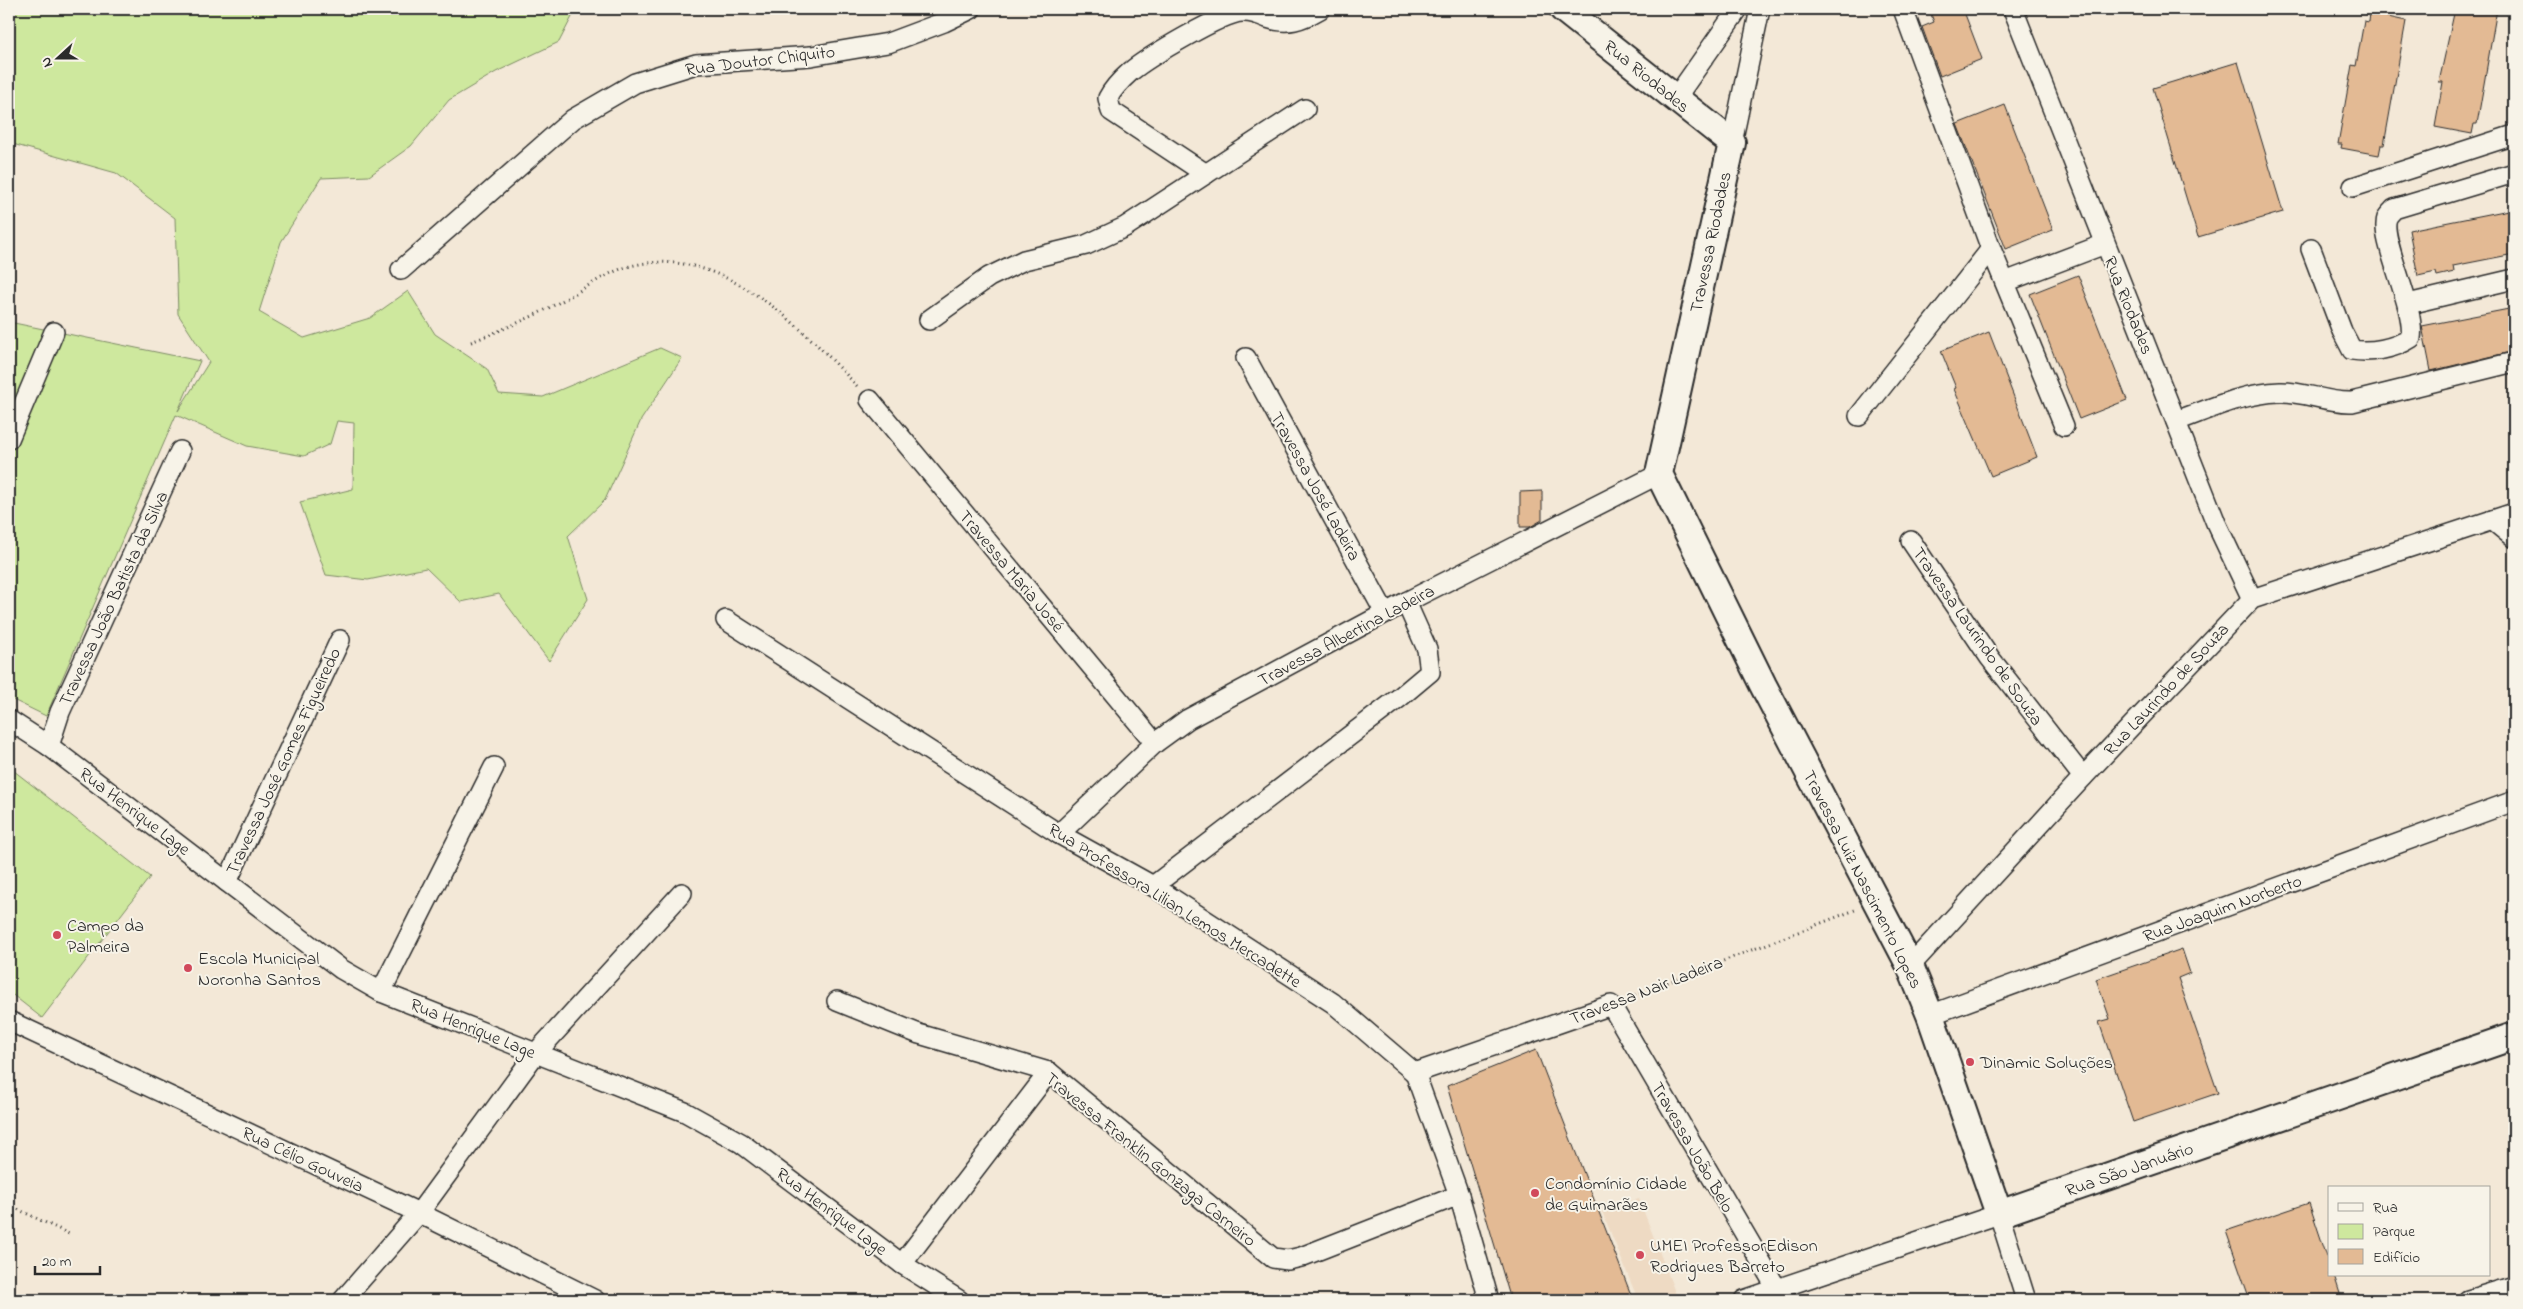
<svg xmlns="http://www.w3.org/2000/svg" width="2523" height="1309" font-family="'Indie Flower',sans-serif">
<rect width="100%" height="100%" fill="#f3e8d7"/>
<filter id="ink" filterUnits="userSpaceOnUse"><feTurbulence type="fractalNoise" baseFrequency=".02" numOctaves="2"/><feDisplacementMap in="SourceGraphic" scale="10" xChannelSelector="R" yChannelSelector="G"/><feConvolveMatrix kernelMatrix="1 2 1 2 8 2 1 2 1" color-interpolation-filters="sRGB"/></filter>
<g filter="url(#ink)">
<polygon fill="#eedac3" points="1639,1199 1678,1300 1638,1300 1602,1211"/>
<g fill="#cee89e" stroke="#7c8a64">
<polygon points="9,9 573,9 575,11 559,42 496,72 449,100 411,146 369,176 321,178 281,242 259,312 304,338 370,318 408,291 435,334 487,369 499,394 543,397 660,348 682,358 641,420 605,500 568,536 588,599 549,661 499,594 461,602 426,568 368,580 326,575 300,502 353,489 354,423 337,421 330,444 304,456 247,446 176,415 46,716 9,698 9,322 200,361 178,411 209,362 178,314 175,218 116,173 9,143"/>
<polygon points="9,767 150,877 42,1018 9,992"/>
</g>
<g fill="#e3ba94" stroke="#2b2b2b">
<polygon points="1929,9 1963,9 1982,59 1940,76 1922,27 1934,22"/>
<polygon points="2455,9 2497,9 2477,124 2474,124 2472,134 2435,127 2443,82 2439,82"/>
<polygon points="2370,13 2406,21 2384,145 2381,145 2379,155 2341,148 2342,144 2338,144 2352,65 2356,66 2364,21 2369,22"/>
<polygon points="2238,62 2283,212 2198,237 2153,88"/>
<polygon points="2005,105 2053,230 2006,249 1957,124"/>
<polygon points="2514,209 2514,254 2453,266 2454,272 2437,276 2436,272 2418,276 2409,230"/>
<polygon points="2078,275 2127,400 2079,419 2030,294"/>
<polygon points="2514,308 2514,351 2431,371 2422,326"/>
<polygon points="1989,332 2037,457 1991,476 1954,389 1956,388 1941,351"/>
<polygon points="1542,491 1542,520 1530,527 1520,527 1520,492"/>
<polygon points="2182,949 2190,973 2178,978 2218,1093 2133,1122 2099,1022 2110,1019 2096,979"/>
<polygon points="1536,1050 1633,1300 1511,1300 1447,1086"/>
<polygon points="2309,1203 2329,1263 2329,1275 2334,1275 2342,1300 2250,1300 2226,1231"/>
</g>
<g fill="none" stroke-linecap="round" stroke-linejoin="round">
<g stroke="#2b2b2b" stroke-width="22">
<g id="street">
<polyline points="1903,9 1991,249 2064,426"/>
<polyline points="2013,9 2216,523 2252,599"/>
<polyline points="1675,99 1738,9"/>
<polyline points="1732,143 1760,9"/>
<path d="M 1206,174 L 1111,111 L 1108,98 C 1113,88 1121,80 1130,72 C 1147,58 1224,11 1244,12 C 1251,12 1260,15 1267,18 C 1288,25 1301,20 1320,9"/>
<polyline points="2353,187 2514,135"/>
<path d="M 2311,249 L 2342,331 L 2352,350 C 2371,353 2394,349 2411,338 C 2416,307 2379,239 2387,218 C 2388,215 2392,212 2394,209 L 2514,173"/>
<polyline points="401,270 573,119 635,83 696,64 811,56 888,43 944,22 971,9"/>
<polyline points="2005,282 2105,244"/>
<polyline points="2408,304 2514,279"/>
<polyline points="929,320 989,277 1024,260 1086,245 1125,227 1305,109"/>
<polyline points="1246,358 1385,613"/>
<polyline points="870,400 1155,743"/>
<polyline points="1859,416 1991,249"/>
<path d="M 2176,421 C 2210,409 2243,393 2280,392 C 2304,391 2326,403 2352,402 L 2514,362"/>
<polyline points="9,439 54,332"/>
<polyline points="2492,520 2514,538"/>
<polyline points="1911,541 1990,658 2083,777"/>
<polyline points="726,620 1059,834 1153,886 1333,1003 1415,1073 1459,1195 1489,1300"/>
<polyline points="9,720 49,746 341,969 381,992 685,1112 741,1143 902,1264 959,1300"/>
<polyline points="49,746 60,712 180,451"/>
<polyline points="1059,834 1155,743 1188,719 1406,602 1659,474"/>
<polyline points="227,882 340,640"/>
<polyline points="1153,886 1399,698 1430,672 1427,649 1406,602"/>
<polyline points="1910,966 2083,777 2252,599 2514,513"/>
<polyline points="381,992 494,767"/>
<polyline points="837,1001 919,1034 1049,1072 1273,1258 1288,1260 1301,1257 1459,1195"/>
<polyline points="1930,1015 2514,801"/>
<polyline points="9,1021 419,1213 595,1300"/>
<polyline points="1415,1073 1611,1005 1777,1289"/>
<polyline points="902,1264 1049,1072"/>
<polyline points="343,1300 419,1213 536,1053 682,893"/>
<polyline points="1744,1300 1999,1214 2026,1300"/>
<polyline points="2468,1300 2514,1286"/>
</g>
</g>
<g stroke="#2b2b2b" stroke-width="30">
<polyline id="secondary" points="1563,9 1732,143 1659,474 1763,685 1910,966 1930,1015 1999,1214 2514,1036"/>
</g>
<g stroke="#2b2b2b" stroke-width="3" stroke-dasharray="1 4" stroke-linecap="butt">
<path d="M 471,342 C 504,329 536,316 567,298 C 589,286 610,270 635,265 C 723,246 803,328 857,386"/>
<polyline points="1630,997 1855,910"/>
<polyline points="9,1205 71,1235"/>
</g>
<use href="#street" stroke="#f7f3e8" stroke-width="19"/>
<use href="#secondary" stroke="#f7f3e8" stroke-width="26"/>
</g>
</g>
<g fill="#d1495b" stroke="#f7f3e8" stroke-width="2">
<circle cx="57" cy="935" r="5"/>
<circle cx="188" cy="968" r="5"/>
<circle cx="1970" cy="1062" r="5"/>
<circle cx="1535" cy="1193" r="5"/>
<circle cx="1640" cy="1255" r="5"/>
</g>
<g text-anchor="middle" stroke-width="4" stroke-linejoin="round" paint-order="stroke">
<g font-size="18" fill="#2b2b2b" stroke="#f7f3e8">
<text transform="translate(760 60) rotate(-7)" y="6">Rua Doutor Chiquito</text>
<text transform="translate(1647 76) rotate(39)" y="6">Rua Riodades</text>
<text transform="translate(1710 242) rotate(-78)" y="6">Travessa Riodades</text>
<text transform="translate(2129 305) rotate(68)" y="6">Rua Riodades</text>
<text transform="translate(1316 486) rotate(61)" y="6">Travessa José Ladeira</text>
<text transform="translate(1012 571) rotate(50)" y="6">Travessa Maria José</text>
<text transform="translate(113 598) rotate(-65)" y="6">Travessa João Batista da Silva</text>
<text transform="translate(1346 635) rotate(-28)" y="6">Travessa Albertina Ladeira</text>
<text transform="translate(1978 636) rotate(55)" y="6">Travessa Laurindo de Souza</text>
<text transform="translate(2166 689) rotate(-47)" y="6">Rua Laurindo de Souza</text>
<text transform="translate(283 761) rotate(-65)" y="6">Travessa José Gomes Figueiredo</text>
<text transform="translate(135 811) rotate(37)" y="6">Rua Henrique Lage</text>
<text transform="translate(1863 879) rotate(63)" y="6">Travessa Luiz Nascimento Lopes</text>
<text transform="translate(1175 905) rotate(32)" y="6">Rua Professora Lilian Lemos Mercadette</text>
<text transform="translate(2222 908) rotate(-20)" y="6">Rua Joaquim Norberto</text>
<text transform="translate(1646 990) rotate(-21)" y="6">Travessa Nair Ladeira</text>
<text transform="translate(473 1028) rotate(22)" y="6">Rua Henrique Lage</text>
<text transform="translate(1693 1147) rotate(60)" y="6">Travessa João Belo</text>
<text transform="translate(303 1159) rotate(25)" y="6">Rua Célio Gouveia</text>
<text transform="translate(1151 1159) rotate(39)" y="6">Travessa Franklin Gonzaga Carneiro</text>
<text transform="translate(2129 1169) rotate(-19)" y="6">Rua São Januário</text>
<text transform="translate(832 1211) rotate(37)" y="6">Rua Henrique Lage</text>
</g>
<g font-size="18" fill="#2b2b2b" stroke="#f7f3e8" text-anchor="start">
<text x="67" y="931">Campo da<tspan x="67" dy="21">Palmeira</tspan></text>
<text x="198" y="964">Escola Municipal<tspan x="198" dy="21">Noronha Santos</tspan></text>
<text x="1980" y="1068">Dinamic Soluções</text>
<text x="1545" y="1189">Condomínio Cidade<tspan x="1545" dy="21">de Guimarães</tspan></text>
<text x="1650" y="1251">UMEI ProfessorEdison<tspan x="1650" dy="21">Rodrigues Barreto</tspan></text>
</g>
</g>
<rect width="2523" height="1309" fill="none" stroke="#f7f3e8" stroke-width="30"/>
<rect x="15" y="15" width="2493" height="1279" fill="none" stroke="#2b2b2b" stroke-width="2" filter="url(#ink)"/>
<rect x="2328" y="1186" width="162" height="90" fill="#f7f3e8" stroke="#a5a39c"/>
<rect x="2338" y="1203" width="25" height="8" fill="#f7f3e8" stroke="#a5a39c"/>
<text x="2373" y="1212" font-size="15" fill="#2b2b2b">Rua</text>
<rect x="2338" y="1224" width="25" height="15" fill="#cee89e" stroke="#a5a39c"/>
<text x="2373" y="1236" font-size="15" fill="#2b2b2b">Parque</text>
<rect x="2338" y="1249" width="25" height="15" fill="#e3ba94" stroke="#a5a39c"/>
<text x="2373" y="1262" font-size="15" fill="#2b2b2b">Edifício</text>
<g transform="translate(58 58) rotate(249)" stroke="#f7f3e8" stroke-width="4" paint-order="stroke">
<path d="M0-4L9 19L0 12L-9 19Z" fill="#2b2b2b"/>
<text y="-8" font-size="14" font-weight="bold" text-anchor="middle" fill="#2b2b2b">N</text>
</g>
<path d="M35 1266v8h65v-8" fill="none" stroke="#2b2b2b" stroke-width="2.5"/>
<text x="42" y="1266" font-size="15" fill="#2b2b2b" stroke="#f7f3e8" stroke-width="4" paint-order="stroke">20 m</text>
</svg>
